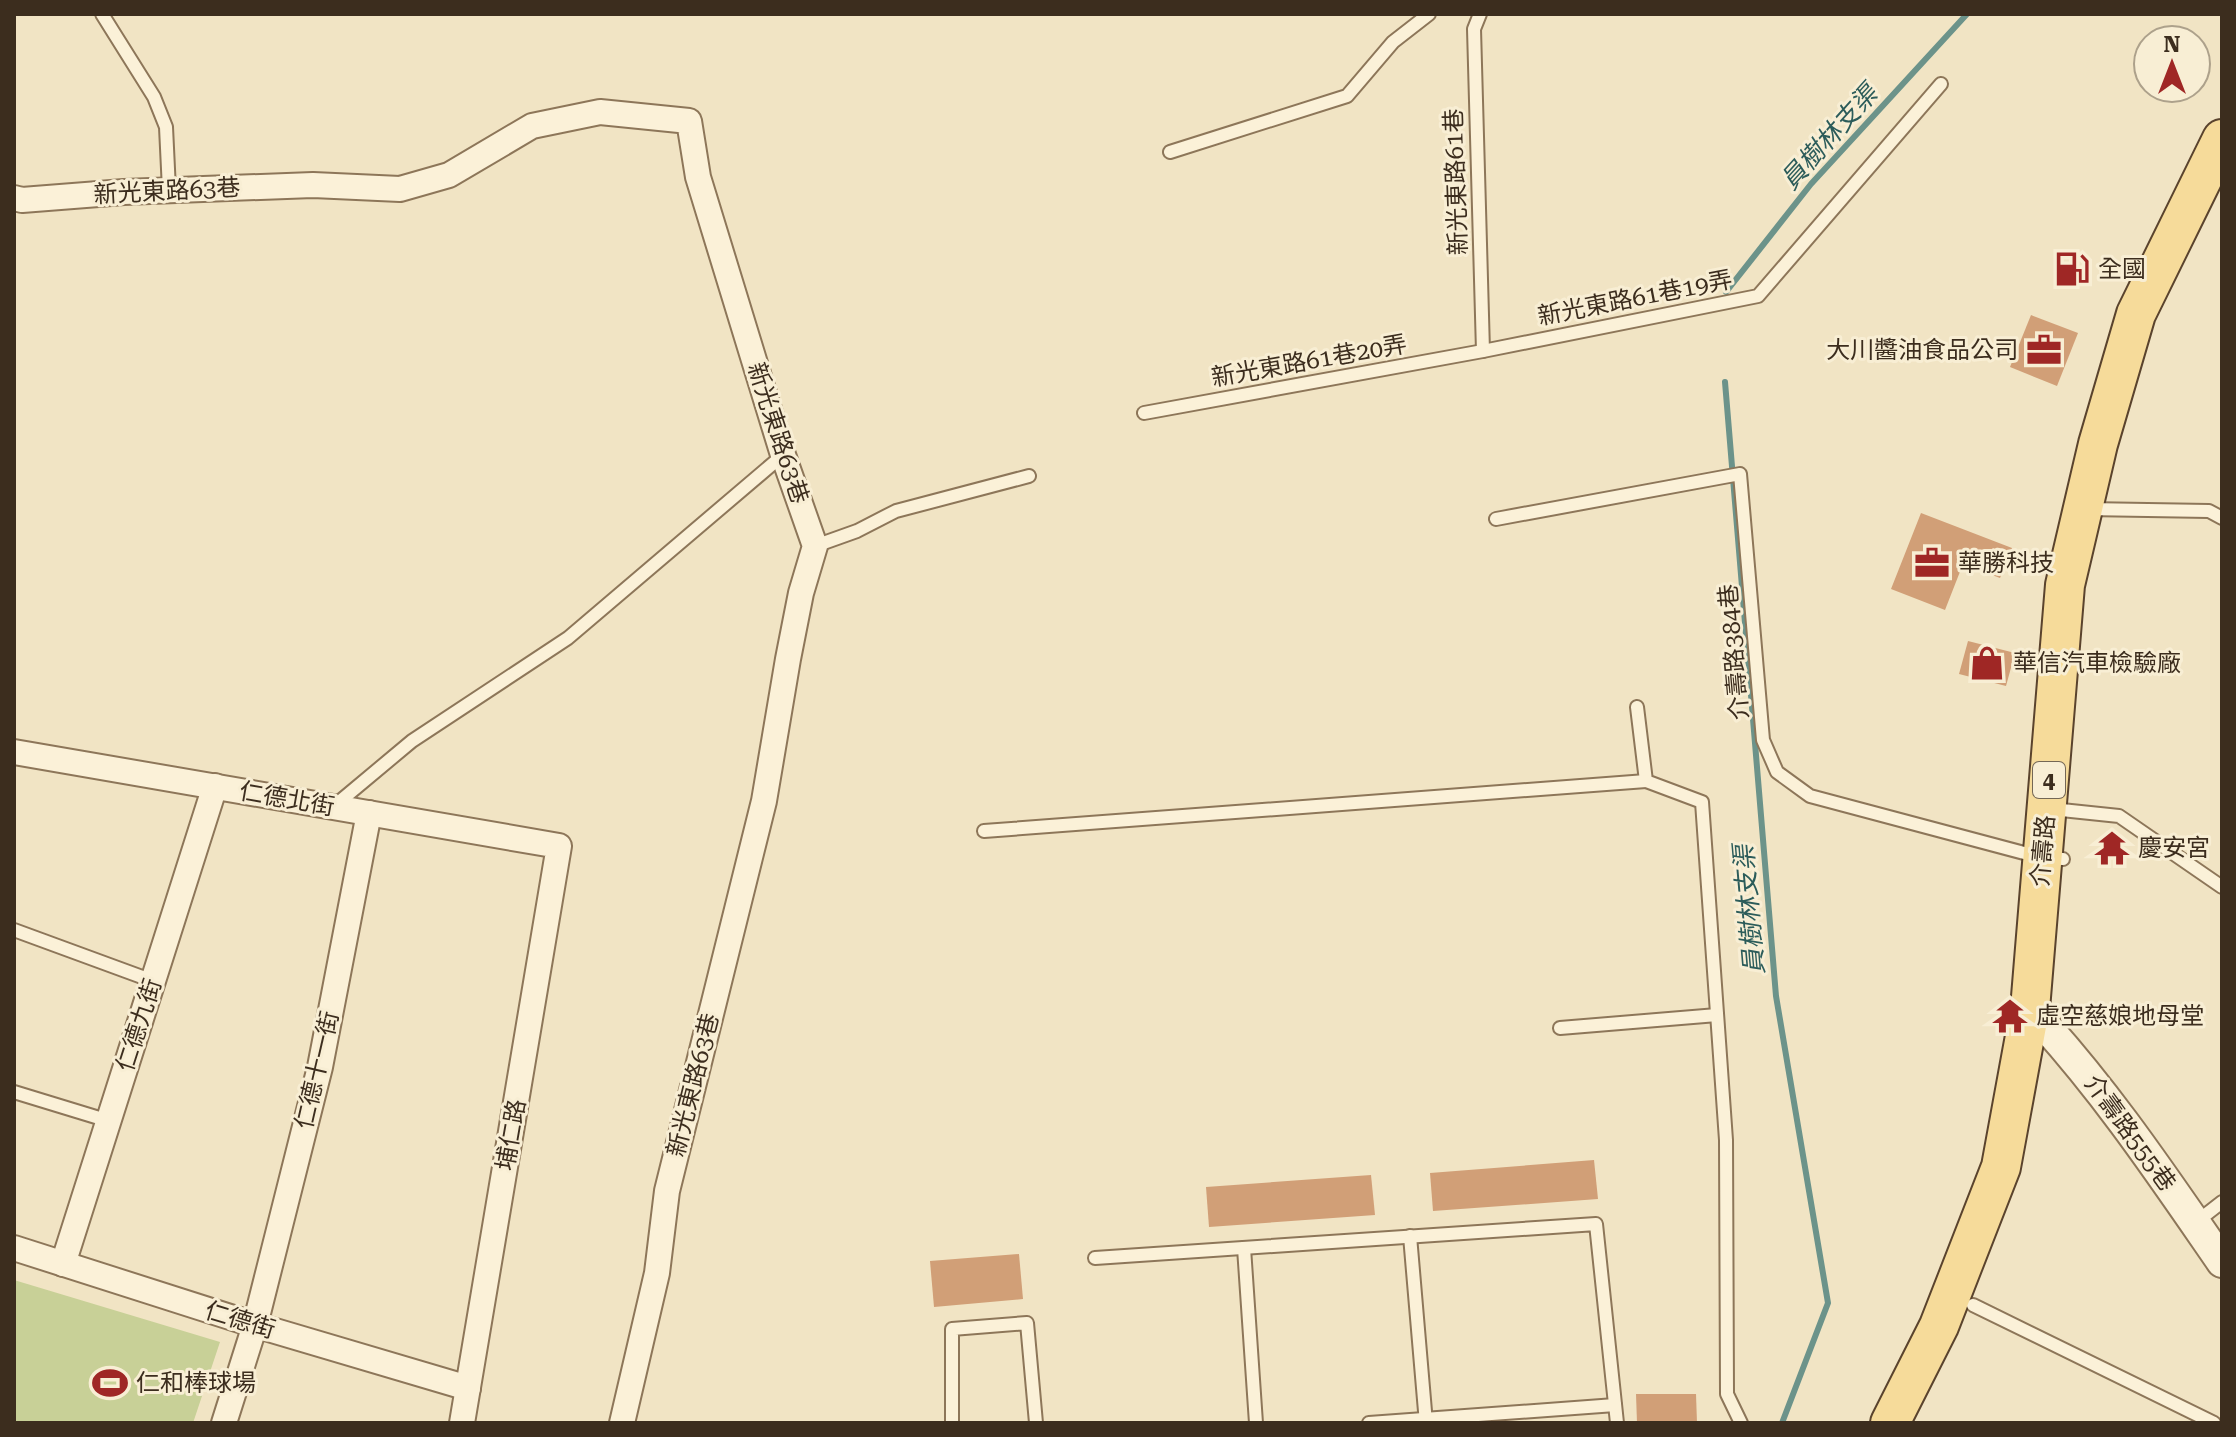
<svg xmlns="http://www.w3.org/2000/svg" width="2236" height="1437" font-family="'Roboto Serif','Noto Sans TC',serif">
<rect width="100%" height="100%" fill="#f1e4c4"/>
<polygon fill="#c8d097" points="14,1280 220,1342 193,1423 14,1423"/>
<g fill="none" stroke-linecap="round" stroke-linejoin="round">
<g stroke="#6c938a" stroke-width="6">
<polyline points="1726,292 1811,184 1967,14"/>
<polyline points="1725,382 1776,996 1828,1303 1782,1423"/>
</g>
</g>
<g fill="#d19f77">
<polygon points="2031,315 2078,333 2057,386 2010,367"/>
<polygon points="1921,513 2012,548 2000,578 1963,564 1945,610 1891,589"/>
<polygon points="1968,641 2015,653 2006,686 1959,674"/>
<polygon points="1594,1160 1598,1199 1433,1211 1430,1173"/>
<polygon points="1371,1175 1375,1215 1209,1227 1206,1187"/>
<polygon points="1019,1254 1023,1299 934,1307 930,1261"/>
<polygon points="1636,1394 1696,1394 1697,1423 1637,1423"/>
</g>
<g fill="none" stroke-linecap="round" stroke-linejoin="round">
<g stroke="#8d7659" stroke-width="16">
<g id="service">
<polyline points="102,14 154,97 166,127 169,190"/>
<polyline points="1480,14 1474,29 1483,351"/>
<polyline points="1170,152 1347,96 1393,42 1429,14"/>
<polyline points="1144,413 1483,351 1758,296 1941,84"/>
<polyline points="2086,509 2209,511 2222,518"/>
<polyline points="1496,519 1740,474 1763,740 1777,772 1810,796 2043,858 2063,859"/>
<polyline points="815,546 857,531 896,511 1029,476"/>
<polyline points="1637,707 1646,781 1702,802 1726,1140 1727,1394 1741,1423"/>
<polyline points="333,807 412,741 568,638 783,455"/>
<polyline points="2052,809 2119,816 2222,887"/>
<polyline points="984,831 1646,781"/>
<polyline points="14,930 153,981"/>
<polyline points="1560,1028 1717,1015"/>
<polyline points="14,1092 109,1121"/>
<polyline points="2195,1223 2222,1202"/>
<polyline points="1410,1236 1426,1423"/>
<polyline points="1244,1248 1256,1423"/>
<polyline points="1095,1258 1596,1224 1617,1423"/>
<polyline points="1973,1305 2214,1423"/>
<polyline points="952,1423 952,1329 1027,1323 1036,1423"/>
<polyline points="1369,1423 1615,1405"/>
</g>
</g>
<g stroke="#8d7659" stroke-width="28">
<g id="minor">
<polyline points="14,198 22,200 124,192 313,185 400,189 449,175 532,126 600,112 689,121 698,177 783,455 815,546 801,593 788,659 764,801 667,1191 657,1273 622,1423"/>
<polyline points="14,752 559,846 462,1423"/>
<polyline points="14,1248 255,1325 468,1388"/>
<polyline points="63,1264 215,786"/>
<polyline points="224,1423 255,1325 320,1067 369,813"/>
</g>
</g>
<g stroke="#8d7659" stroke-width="34">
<path id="tertiary" d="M 2030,1009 C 2103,1087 2162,1175 2222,1262"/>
</g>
<g stroke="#5a432d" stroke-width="42">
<polyline id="primary" points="1890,1423 1939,1326 2001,1167 2030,1009 2065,585 2098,444 2136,314 2222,139"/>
</g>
<use href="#service" stroke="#fbf1d8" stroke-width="12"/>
<use href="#minor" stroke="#fbf1d8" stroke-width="24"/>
<use href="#tertiary" stroke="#fbf1d8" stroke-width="30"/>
<use href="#primary" stroke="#f6db9a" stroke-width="38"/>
</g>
<defs>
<g id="fuel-bare" transform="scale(2.76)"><path d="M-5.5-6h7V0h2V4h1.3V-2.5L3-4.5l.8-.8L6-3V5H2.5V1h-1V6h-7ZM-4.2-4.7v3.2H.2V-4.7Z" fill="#9f2725" stroke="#f8eed4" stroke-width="2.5" paint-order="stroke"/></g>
<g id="office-bare" transform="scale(2.76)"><path d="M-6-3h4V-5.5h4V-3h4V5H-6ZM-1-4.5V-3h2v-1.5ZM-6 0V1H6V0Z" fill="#9f2725" stroke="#f8eed4" stroke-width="2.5" paint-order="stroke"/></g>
<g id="shop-bare" transform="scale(2.76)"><path d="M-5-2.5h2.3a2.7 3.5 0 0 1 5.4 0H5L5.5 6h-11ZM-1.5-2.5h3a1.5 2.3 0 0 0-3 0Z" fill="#9f2725" stroke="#f8eed4" stroke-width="2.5" paint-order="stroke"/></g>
<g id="temple-bare" transform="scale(2.76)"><path d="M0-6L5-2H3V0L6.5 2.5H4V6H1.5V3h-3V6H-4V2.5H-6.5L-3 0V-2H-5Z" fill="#9f2725" stroke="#f8eed4" stroke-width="2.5" paint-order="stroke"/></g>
<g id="stadium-bare" transform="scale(2.76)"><path d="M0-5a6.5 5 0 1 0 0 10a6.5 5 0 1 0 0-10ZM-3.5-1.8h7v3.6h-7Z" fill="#9f2725" stroke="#f8eed4" stroke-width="2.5" paint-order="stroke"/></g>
</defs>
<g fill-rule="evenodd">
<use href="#fuel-bare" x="2072" y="269"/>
<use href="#office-bare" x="2044" y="350"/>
<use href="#office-bare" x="1932" y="563"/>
<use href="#shop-bare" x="1987" y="663"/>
<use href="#temple-bare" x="2112" y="848"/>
<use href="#temple-bare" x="2010" y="1016"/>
<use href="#stadium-bare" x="110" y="1383"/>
</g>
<g text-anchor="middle" stroke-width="6" stroke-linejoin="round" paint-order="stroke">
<rect fill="#f8eed4" stroke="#746755" stroke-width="2" x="2033" y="762" width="32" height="36" rx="6"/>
<g font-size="22" font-weight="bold" fill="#3c2d1e">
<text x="2049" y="788">4</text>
</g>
<g font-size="24" fill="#3c2d1e" stroke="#f8eed4">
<text transform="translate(1456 182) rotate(-92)" y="8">新光東路61巷</text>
<text transform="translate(167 191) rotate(-3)" y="8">新光東路63巷</text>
<text transform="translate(1635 298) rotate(-11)" y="8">新光東路61巷19弄</text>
<text transform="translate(1309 361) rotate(-10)" y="8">新光東路61巷20弄</text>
<text transform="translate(778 433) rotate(72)" y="8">新光東路63巷</text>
<text transform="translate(1734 652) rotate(-95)" y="8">介壽路384巷</text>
<text transform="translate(287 799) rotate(10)" y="8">仁德北街</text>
<text transform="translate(2043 851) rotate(-85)" y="8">介壽路</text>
<text transform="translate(139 1025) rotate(-72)" y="8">仁德九街</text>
<text transform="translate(317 1070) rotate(-77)" y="8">仁德十一街</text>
<text transform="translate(693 1085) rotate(-76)" y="8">新光東路63巷</text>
<text transform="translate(2130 1133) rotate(54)" y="8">介壽路555巷</text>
<text transform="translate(511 1135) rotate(-80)" y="8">埔仁路</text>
<text transform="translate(240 1320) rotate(17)" y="8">仁德街</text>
</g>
<g font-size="24" fill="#3c2d1e" stroke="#f8eed4" text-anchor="start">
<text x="2098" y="277">全國</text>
<text x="2018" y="358" text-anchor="end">大川醬油食品公司</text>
<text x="1958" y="571">華勝科技</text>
<text x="2013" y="671">華信汽車檢驗廠</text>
<text x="2138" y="856">慶安宮</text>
<text x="2036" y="1024">虛空慈娘地母堂</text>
<text x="136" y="1391">仁和棒球場</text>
</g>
<g font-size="26" font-style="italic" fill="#2c5c5a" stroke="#f8eed4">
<text transform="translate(1829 137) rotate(-48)" y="9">員樹林支渠</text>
<text transform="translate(1749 910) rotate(-95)" y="9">員樹林支渠</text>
</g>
</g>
<rect width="2236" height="1437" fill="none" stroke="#3c2d1e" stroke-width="32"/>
<g transform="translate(2172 64)"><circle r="38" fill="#f8eed4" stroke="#ada18b" stroke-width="2"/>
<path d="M0-6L14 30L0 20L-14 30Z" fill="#9f2725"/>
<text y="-12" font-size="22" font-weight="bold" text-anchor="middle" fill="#3c2d1e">N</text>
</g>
</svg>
